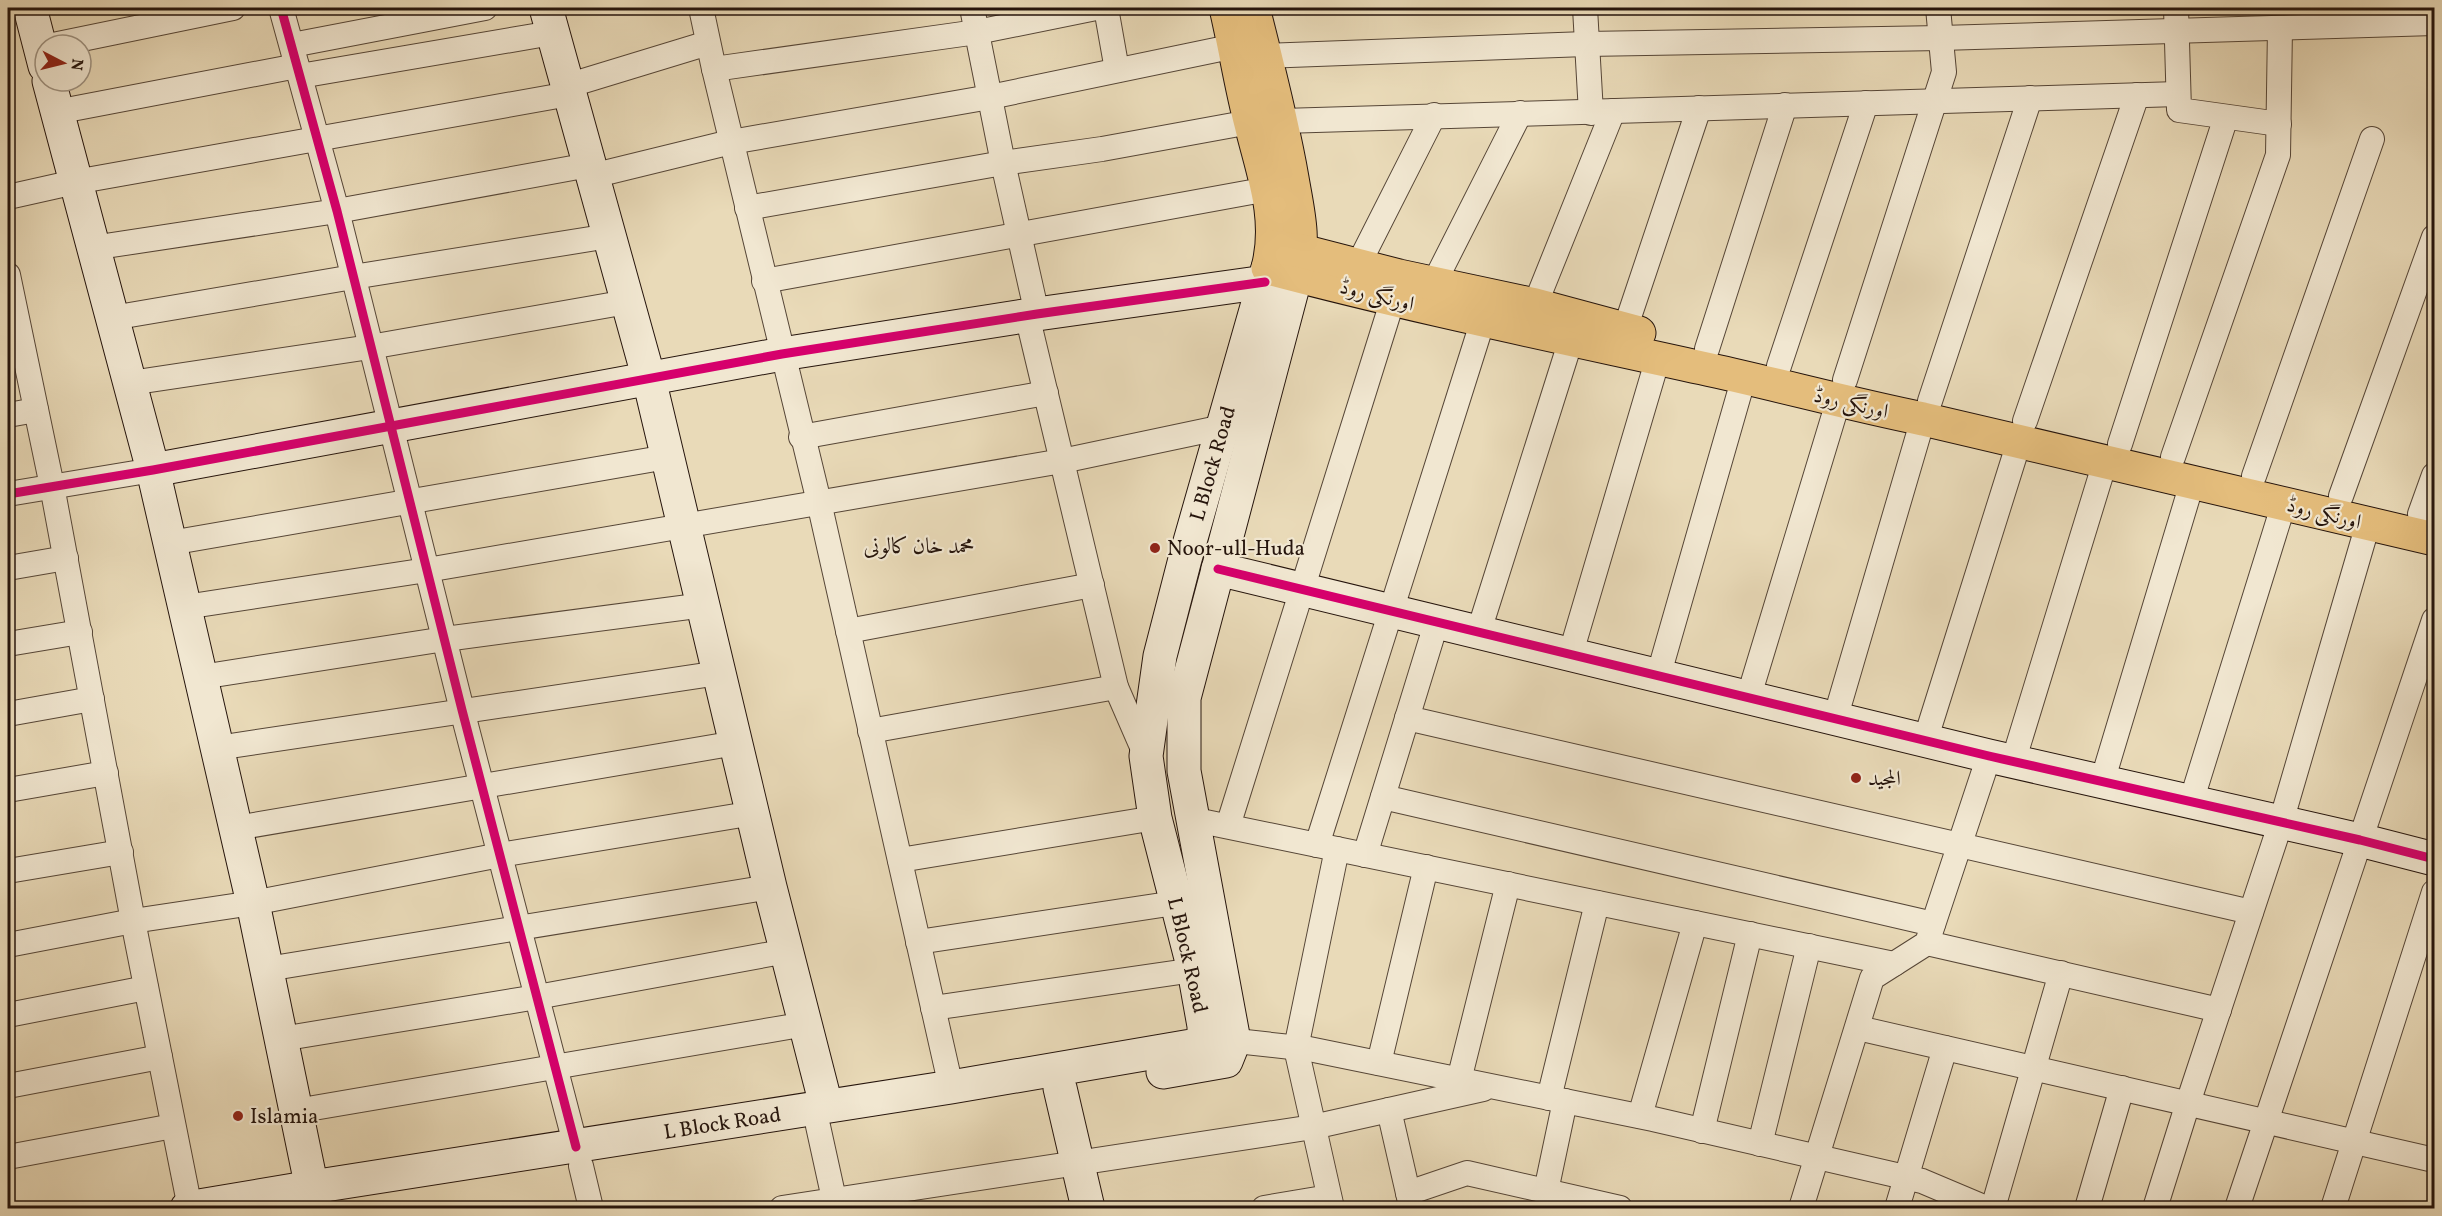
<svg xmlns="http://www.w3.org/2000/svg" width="2442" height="1216" font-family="Vollkorn,Amiri,serif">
<rect width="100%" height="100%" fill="#e9dab8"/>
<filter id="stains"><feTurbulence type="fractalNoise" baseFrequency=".00333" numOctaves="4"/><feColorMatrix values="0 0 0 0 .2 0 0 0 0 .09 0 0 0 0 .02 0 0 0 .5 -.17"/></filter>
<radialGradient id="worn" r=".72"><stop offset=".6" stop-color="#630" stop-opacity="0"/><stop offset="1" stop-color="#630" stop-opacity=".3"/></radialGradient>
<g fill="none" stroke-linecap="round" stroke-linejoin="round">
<g stroke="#564637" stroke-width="26">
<g id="street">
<polyline points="281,8 337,211 462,710 576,1147"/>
<polyline points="701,8 714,69 819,502 951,1087"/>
<polyline points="972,8 1003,163 1037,314"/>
<polyline points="1106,8 1117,70"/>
<polyline points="1585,8 1591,113"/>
<polyline points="2176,8 2179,110 2279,124"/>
<polyline points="53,45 233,8"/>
<polyline points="292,45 485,8"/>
<polyline points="1265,56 1586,44 1941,38 2434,23"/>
<polyline points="714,69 977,32 1096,8"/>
<polyline points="300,76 552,33"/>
<polyline points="567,86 708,43"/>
<polyline points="56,112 297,66"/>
<polyline points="1282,121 2178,94"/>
<polyline points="592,176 731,142 990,97 1235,46"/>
<polyline points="8,197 75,182 569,94"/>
<polyline points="747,208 1003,163 1102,149 1250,122"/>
<polyline points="92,248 337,211 589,165"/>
<polyline points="8,275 52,486 133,921 190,1208"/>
<polyline points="1351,279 1434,115"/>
<polyline points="764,281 1268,189"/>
<polyline points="1434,283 1520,113"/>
<polyline points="1535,305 1613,111"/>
<polyline points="1027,315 1116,687 1146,756"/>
<polyline points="112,318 353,277 609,236"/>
<polyline points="1625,329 1699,108"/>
<polyline points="1707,349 1785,105"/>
<polyline points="1779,366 1866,103"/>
<polyline points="1845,380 1944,72 1938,8"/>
<polyline points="130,383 370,347 627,302"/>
<polyline points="1930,401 2030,98"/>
<polyline points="8,415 36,410"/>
<polyline points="2025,421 2137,95"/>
<polyline points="801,437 1046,393"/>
<polyline points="2120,444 2226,117"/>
<polyline points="2173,457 2278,155 2280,28"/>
<polyline points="2254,476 2372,139"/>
<polyline points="8,494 153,470"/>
<polyline points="2341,496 2434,237"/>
<polyline points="2420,514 2434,475"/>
<polyline points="170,543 667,457"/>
<polyline points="8,568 66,558"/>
<polyline points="185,607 427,570 1062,461 1223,427"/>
<polyline points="848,631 1092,585"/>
<polyline points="1478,634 1576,324"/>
<polyline points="8,644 80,632"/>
<polyline points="1570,656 1658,358"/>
<polyline points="201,677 445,639 704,605"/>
<polyline points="1658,677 1744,377"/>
<polyline points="1748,699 1838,402"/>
<polyline points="8,714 92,699"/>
<polyline points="1407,718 2251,912"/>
<polyline points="1835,719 1923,419"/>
<polyline points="870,731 1116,687"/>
<polyline points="1925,741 2019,442"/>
<polyline points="217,748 719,673"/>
<polyline points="2013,762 2105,462"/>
<polyline points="2102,782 2192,483"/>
<polyline points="8,790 106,773"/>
<polyline points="1383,797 1933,924"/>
<polyline points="2191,802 2284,503"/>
<polyline points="1191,819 1894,964"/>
<polyline points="1228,826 1393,299"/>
<polyline points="236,828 736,743"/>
<polyline points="1317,845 1483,320"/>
<polyline points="1365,855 1436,624"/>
<polyline points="900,860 1155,818"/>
<polyline points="8,871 121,852"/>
<polyline points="918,942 1175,903"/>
<polyline points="1927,943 2219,1010"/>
<polyline points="8,945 133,921 253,903 500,855 754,813"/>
<polyline points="267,969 770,887"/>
<polyline points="933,1008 1194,970"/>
<polyline points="8,1015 146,988"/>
<polyline points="1858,1028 2434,1160"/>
<polyline points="281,1039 537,997 787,951"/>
<polyline points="1218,1039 1309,1049 1653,1119 1922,1181 1986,1208"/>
<polyline points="1379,1063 1426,867"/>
<polyline points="1459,1080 1508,884"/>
<polyline points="8,1086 160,1057"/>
<polyline points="1549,1098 1597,903"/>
<polyline points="1389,1110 1411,1206"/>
<polyline points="296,1111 806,1024"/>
<polyline points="1640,1116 1695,923"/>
<polyline points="818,1126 836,1208"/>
<polyline points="1702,1131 1750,934"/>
<polyline points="1760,1144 1809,946"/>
<polyline points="8,1157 173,1126"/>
<polyline points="581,1166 591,1208"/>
<polyline points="1546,1191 1565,1101"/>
<polyline points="1408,1193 1467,1173 1620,1208"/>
<polyline points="782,1208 1313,1127 1483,1089"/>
<polyline points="1264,1208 1329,1197"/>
<polyline points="1332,1208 1296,1048 1337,849"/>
<polyline points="1801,1208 1872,978 1927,943 1989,756"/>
<polyline points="1897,1208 1945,1048"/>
<polyline points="1993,1208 2061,973"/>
<polyline points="2087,1208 2122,1088"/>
<polyline points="2155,1208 2188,1103 2281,822 2368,524"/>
<polyline points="2237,1208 2434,620"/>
<polyline points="2333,1208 2434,892"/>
</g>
</g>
<g stroke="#25140c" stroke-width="35">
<g id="secondary">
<polyline points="30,8 45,66"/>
<polyline points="546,8 649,379 770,887 826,1105"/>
<polyline points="49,81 153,470 253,903 315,1203"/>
<polyline points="153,470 782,354 1037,314 1265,282"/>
<polyline points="1218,569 1989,756 2360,840 2434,859"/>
<polyline points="1163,1072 1226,1061 1234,1041 1184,771 1184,698 1296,275"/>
<polyline points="1060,1088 1088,1208"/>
<path id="s1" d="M 187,1208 L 312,1187 L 951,1087 L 1197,1045 L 1204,1038 L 1204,1026 L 1194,970 L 1155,818 L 1146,756 L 1160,656 L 1185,559 L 1268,268"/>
</g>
</g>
<g stroke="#25140c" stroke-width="35">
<g id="primary">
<path d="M 1226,8 C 1235,46 1241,86 1251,124 C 1263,173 1281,218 1268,268 C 1411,306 1557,336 1702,368 C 1776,384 1849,404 1923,419 L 2434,539"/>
<path d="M 1253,8 C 1267,64 1282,120 1292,178 C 1298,213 1305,238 1296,273"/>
<polyline points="1273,247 1302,251 1399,276 1535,305 1639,333"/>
</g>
</g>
<use href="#street" stroke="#f1e7d1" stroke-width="24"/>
<use href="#secondary" stroke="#f1e7d1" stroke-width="33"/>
<use href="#primary" stroke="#e4bd7c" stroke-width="33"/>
<g stroke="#f1e7d1" stroke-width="13">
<g id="cycleway">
<polyline points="281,8 337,211 462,710 576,1147"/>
<polyline points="8,494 153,470 782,354 1037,314 1265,282"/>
<polyline points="1218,569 1989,756 2360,840 2434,859"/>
</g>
</g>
<use href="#cycleway" stroke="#d6006c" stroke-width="9"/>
</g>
<g fill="#8f2418" stroke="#f1e7d1" stroke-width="2">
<circle cx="1155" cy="548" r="6"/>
<circle cx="1856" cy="778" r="6"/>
<circle cx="238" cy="1116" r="6"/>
</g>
<g text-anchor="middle" stroke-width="4.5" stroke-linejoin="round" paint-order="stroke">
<g font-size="21" fill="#25140c" stroke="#f1e7d1">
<text transform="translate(1377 295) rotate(14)" y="7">اورنگی روڈ</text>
<text transform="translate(1851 403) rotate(13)" y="7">اورنگی روڈ</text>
<text dy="7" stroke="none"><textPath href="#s1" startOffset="1622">L Block Road</textPath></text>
<text transform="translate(2324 513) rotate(14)" y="7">اورنگی روڈ</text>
<text transform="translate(1188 955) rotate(77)" y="7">L Block Road</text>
<text dy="7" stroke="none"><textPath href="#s1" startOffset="542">L Block Road</textPath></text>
</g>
<g font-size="21" fill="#25140c" stroke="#f1e7d1" text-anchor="start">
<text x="1167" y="555">Noor-ull-Huda</text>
<text x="1868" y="785">المجید</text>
<text x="250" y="1123">Islamia</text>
</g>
<g font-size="22" fill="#25140c" stroke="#f1e7d1">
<text x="919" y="553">محمد خان کالونی</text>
</g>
</g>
<rect width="2442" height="1216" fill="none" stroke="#e9dab8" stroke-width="30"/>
<rect x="9" y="9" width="2424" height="1198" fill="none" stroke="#25140c" stroke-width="3"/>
<rect x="15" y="15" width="2412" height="1186" fill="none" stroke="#25140c" stroke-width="1.5"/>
<g transform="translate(63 63) rotate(97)"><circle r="28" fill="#f1e7d1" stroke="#9f9382" stroke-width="1.5"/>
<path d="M0-4.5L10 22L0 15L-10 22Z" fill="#8f2418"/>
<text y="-9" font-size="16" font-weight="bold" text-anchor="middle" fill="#25140c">N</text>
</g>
<rect width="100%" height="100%" filter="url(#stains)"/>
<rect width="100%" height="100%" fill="url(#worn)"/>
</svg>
